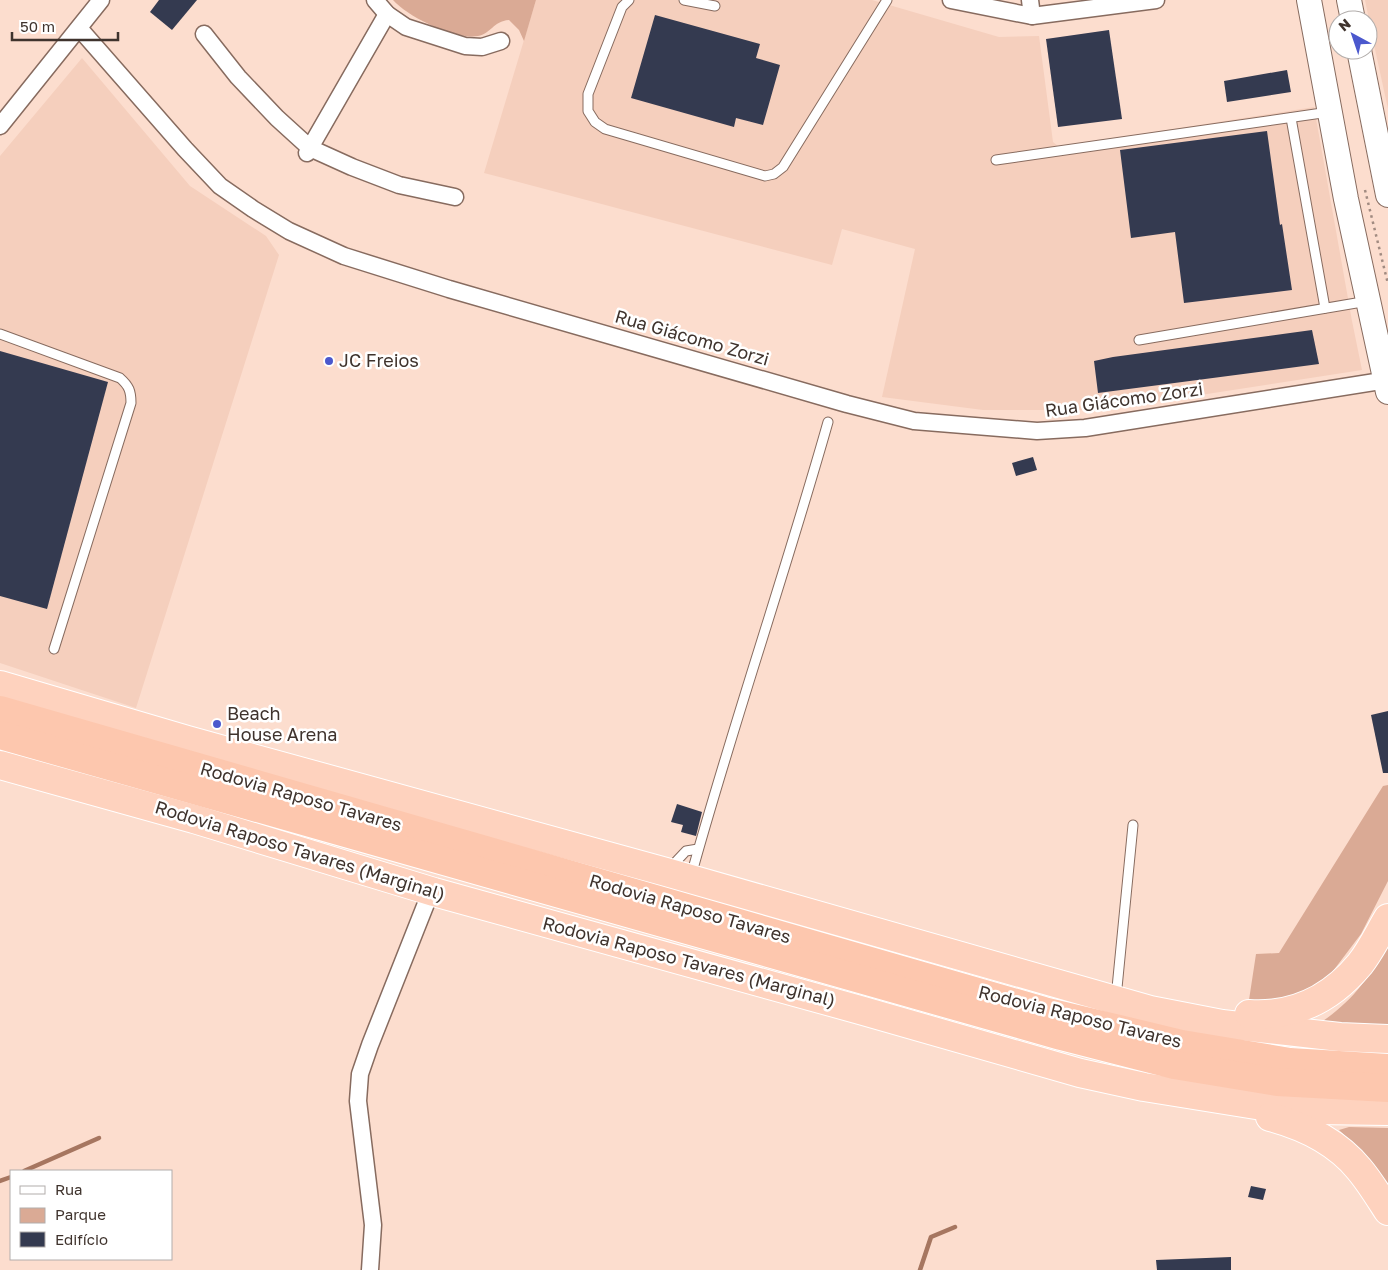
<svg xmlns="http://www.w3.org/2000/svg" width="1388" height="1270" font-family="'Golos Text',sans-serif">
<rect width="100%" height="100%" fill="#fcddce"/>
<g fill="#f5cfbd">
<polygon points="536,0 872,0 999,37 1039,36 1053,142 1059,147 1314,107 1352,321 1362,370 1103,410 983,410 882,397 915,249 842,229 832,265 484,173"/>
<polygon points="1365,0 1388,0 1388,109 1373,40"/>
<polygon points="82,58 190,186 266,236 279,255 136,708 0,663 0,156"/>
</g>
<g fill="#daaa95">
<path d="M 393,0 L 536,0 L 524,41 L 519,30 L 509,20 C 493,21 491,34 478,36 C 455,40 408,17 393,0 Z"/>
<polygon points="1388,785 1388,881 1361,934 1327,979 1313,990 1275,1001 1249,1000 1256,954 1279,953 1383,786"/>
<path d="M 1388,943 L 1388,1029 L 1317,1025 C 1351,1003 1369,979 1388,943 Z"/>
<polygon points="1349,1127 1388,1128 1388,1184 1364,1154 1339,1130"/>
</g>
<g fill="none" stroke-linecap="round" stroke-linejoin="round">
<g stroke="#a67660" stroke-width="4.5">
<polyline points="24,1171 99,1138"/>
<polyline points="0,1181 11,1177"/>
<polyline points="920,1270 931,1237 955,1227"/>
</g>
</g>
<g fill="#343a50">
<polygon points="159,0 197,0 172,30 150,12"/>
<polygon points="655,15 760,44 756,58 780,65 763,125 736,118 734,127 631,98"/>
<polygon points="1109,30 1122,119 1058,127 1046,39"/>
<polygon points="1287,70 1291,92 1227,102 1224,81"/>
<polygon points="1267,131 1280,225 1282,224 1292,290 1184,303 1175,232 1131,238 1120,150"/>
<polygon points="1312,330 1319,364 1098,393 1094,361 1113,357"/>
<polygon points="0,351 108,382 47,609 0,596"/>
<polygon points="1033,457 1037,470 1016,476 1012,463"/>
<polygon points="1388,711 1388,773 1383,773 1371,715"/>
<polygon points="677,804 702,812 696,836 681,832 683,825 671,822"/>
<polygon points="1251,1186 1266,1189 1263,1200 1248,1197"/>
<polygon points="1231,1257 1231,1270 1157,1270 1156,1260"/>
</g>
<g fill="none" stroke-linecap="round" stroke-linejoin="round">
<g stroke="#876b5f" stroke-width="11">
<g id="service">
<polyline points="629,0 622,7 588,94 588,111 595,122 605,129 765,176 774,174 783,167 887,0"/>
<polyline points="684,0 715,6"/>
<polyline points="1291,118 1325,308"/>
<polyline points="996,160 1329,112"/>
<path d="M 0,334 L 120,378 C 129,386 131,391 131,403 L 54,649"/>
<polyline points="1139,340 1368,301"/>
<polyline points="669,869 686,851 698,849"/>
<path d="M 691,876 C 733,724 785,574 828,422"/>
<polyline points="1116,998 1133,825"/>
</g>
</g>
<g stroke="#876b5f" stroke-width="19">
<g id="minor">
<polyline points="375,0 387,14 406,27 465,46 482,47 501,41"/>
<polyline points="951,0 1032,16 1156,0"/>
<polyline points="1030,0 1032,16"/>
<polyline points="79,28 185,149 220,186 253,209 289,231 344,256 449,289 847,404 914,421 1037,431 1085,428 1388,380"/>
<polyline points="204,34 238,77 277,118 310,148 352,167 399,185 455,197"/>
<polyline points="0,126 101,0"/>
<polyline points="307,153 387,14"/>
<polyline points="370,1270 373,1225 358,1101 360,1074 370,1045 431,891"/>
</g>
</g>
<g stroke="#876b5f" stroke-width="26">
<g id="secondary">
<polyline points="1309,0 1346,199 1388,392"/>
<polyline points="1349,0 1353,20"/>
<polyline points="1359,50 1388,195"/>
</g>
</g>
<g stroke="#fff" stroke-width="30">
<g id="trunk">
<polyline points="0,685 187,740 666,872 1150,1010 1222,1024 1340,1037 1388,1039"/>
<polyline points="0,765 194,819 434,892 860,1010 1080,1073 1144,1087 1262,1106 1314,1110 1388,1111"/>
<path d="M 1249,1014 C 1295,1017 1331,999 1360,964 C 1371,950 1379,933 1388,918"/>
<path d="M 1270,1117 C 1304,1126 1336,1141 1359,1169 C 1370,1182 1379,1197 1388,1211"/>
</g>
</g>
<g stroke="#fff" stroke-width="30">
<g id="motorway">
<polyline points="0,710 1044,1011 1182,1044 1290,1062 1388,1068"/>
<polyline points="0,735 1061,1036 1174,1065 1277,1082 1388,1088"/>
</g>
</g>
<polyline stroke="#a18b81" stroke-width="2.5" stroke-dasharray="2.5 4" stroke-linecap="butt" points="1365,190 1388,284"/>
<use href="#service" stroke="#fff" stroke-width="9"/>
<use href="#minor" stroke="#fff" stroke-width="16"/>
<use href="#secondary" stroke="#fff" stroke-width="24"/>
<use href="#trunk" stroke="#fed2be" stroke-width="28"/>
<use href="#motorway" stroke="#fdc7ae" stroke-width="28"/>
</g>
<g fill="#4b58cd" stroke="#fff" stroke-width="2">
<circle cx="329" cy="361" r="5"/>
<circle cx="217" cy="724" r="5"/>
</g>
<g text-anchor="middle" stroke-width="5" stroke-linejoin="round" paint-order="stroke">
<g font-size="18" fill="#3f332d" stroke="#fff">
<text transform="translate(692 338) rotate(16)" y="6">Rua Giácomo Zorzi</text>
<text transform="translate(1124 400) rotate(-8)" y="6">Rua Giácomo Zorzi</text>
<text transform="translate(301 797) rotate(16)" y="6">Rodovia Raposo Tavares</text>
<text transform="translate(300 851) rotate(17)" y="6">Rodovia Raposo Tavares (Marginal)</text>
<text transform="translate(690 909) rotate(16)" y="6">Rodovia Raposo Tavares</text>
<text transform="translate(689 962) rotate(15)" y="6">Rodovia Raposo Tavares (Marginal)</text>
<text transform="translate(1080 1017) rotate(14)" y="6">Rodovia Raposo Tavares</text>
</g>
<g font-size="18" fill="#3f332d" stroke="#fff" text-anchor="start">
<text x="339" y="367">JC Freios</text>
<text x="227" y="720">Beach<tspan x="227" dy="21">House Arena</tspan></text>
</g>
</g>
<rect x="10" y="1170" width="162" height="90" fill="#ffffff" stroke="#b2adab"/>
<rect x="20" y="1186" width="25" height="8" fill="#ffffff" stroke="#b2adab"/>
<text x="55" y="1195" font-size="15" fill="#3f332d">Rua</text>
<rect x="20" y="1208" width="25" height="15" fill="#daaa95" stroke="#b2adab"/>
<text x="55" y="1220" font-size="15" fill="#3f332d">Parque</text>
<rect x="20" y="1232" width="25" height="15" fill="#343a50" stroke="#b2adab"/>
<text x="55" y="1245" font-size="15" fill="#3f332d">Edifício</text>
<g transform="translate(1353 35) rotate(320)"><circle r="24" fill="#ffffff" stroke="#b2adab"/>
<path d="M0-4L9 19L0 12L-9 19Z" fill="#4b58cd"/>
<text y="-8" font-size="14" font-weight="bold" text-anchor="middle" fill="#3f332d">N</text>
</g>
<path d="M12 32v8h106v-8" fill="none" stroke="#3f332d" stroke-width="2.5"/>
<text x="20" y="32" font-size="15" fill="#3f332d" stroke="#ffffff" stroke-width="4" paint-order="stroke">50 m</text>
</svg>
